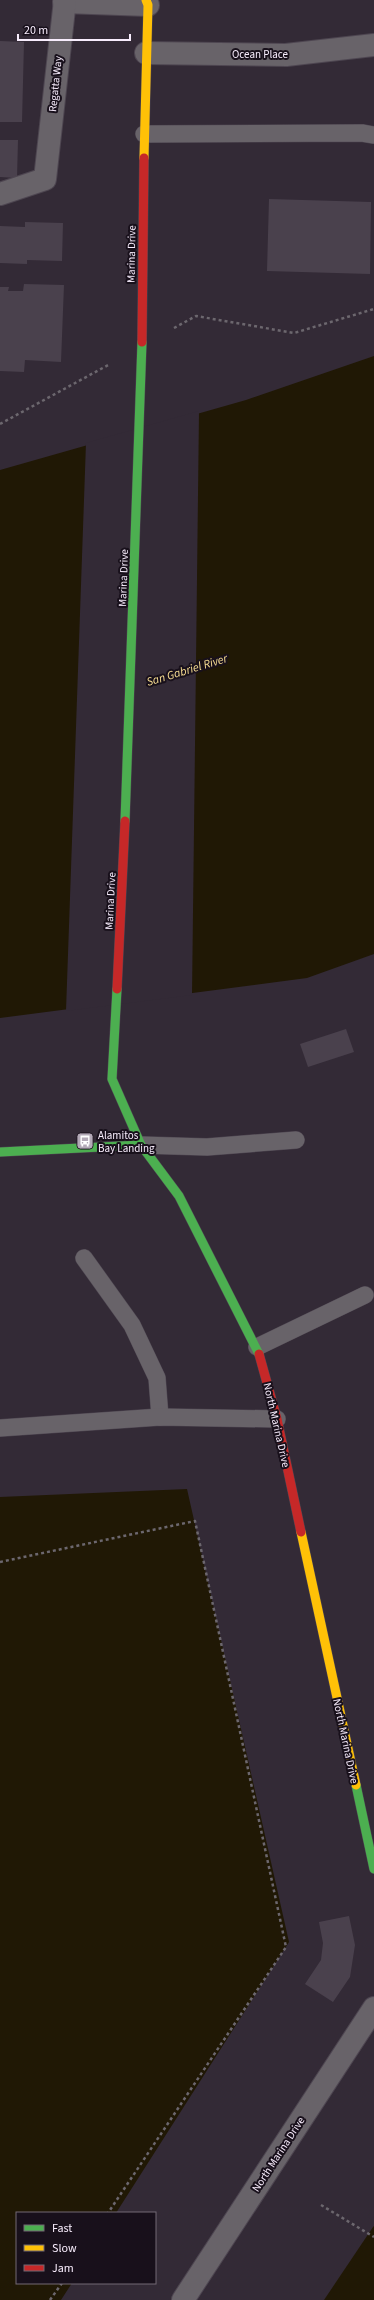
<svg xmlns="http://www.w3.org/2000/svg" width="374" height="2300" font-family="'Source Sans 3',sans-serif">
<rect width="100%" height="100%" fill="#332a36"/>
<g fill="#201805">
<polygon points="374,356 374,954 307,978 0,1018 0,470 246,400"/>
<polygon points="187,1489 289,1942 116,2213 17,2213 17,2283 72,2283 61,2300 0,2300 0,1497"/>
<polygon points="374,2226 374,2300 324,2300 373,2227"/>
</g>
<polygon fill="#332a36" points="199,411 192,995 66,1011 86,443"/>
<g fill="#4a414d">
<polygon points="0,41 24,42 22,122 0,122"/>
<polygon points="0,140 18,140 17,178 0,177"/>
<polygon points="269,199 371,202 370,274 267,271"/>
<polygon points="25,222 63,223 62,261 27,260 27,264 0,263 0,226 25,227"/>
<polygon points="24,284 64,285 61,362 25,360 24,372 0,371 0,287 9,287 8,291 23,291"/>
<polygon points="346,1029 354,1052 308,1067 300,1044"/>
<polygon points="349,1916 355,1945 350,1977 333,2002 305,1984 321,1960 323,1943 319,1922"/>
</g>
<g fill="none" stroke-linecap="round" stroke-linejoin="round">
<g stroke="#4e4651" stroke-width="18">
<g id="lane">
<polyline points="144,134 362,133 374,135"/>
<polyline points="141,1145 207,1147 296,1140"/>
<polyline points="84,1258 132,1325 157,1378 160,1417"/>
<polyline points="257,1347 365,1295"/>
<polyline points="0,1428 160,1417 277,1419"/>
</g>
</g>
<g stroke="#4e4651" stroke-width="24">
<g id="street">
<polyline points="64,2 148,5"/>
<polyline points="146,53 286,55 374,45"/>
<polyline points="0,194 45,179 65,0"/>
<polyline points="183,2300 374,2008"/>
</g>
</g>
<g stroke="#4e4651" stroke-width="10">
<g id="fast">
<polyline points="125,821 142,342"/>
<polyline points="117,989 112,1079 141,1145 179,1196 259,1354"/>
<polyline points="0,1152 141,1145"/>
<polyline points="356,1785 374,1869"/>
</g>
</g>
<g stroke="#4e4651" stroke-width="10">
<g id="slow">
<polyline points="144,158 148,5 146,0"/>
<polyline points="301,1532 356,1785"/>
</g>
</g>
<g stroke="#4e4651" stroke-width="10">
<g id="jam">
<polyline points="142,342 144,158"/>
<polyline points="117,989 125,821"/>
<polyline points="259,1354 277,1419 301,1532"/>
</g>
</g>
<g stroke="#6c676e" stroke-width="2.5" stroke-dasharray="3 3" stroke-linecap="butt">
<polyline points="174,328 196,316 294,333 374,309"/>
<polyline points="0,424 110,364"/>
<polyline points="0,1562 195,1521 286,1947 108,2213"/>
<polyline points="321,2205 374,2237"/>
<polyline points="50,2300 62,2283"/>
</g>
<use href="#lane" stroke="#686369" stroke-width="17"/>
<use href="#street" stroke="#686369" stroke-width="22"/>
<use href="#fast" stroke="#4caf50" stroke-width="9"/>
<use href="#slow" stroke="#ffc107" stroke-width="9"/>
<use href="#jam" stroke="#c62828" stroke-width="9"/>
</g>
<defs>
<g id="bus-square" transform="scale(0.9)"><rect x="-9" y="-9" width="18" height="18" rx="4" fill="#b3a9b7" stroke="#18101b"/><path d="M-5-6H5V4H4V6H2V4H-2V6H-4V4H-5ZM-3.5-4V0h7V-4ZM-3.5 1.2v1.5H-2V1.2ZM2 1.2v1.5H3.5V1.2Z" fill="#fff"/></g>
</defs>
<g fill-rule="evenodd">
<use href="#bus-square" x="85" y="1141"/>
</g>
<g text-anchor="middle" stroke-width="4" stroke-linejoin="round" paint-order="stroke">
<g font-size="11" fill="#f8edfd" stroke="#18101b">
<text x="260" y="58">Ocean Place</text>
<text transform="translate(55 84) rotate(-84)" y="4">Regatta Way</text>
<text transform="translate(131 254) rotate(-89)" y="4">Marina Drive</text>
<text transform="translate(123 578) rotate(-88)" y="4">Marina Drive</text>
<text transform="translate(110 901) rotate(-87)" y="4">Marina Drive</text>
<text transform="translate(277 1425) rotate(77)" y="4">North Marina Drive</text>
<text transform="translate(346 1741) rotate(78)" y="4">North Marina Drive</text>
<text transform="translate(278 2154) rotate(-57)" y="4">North Marina Drive</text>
</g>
<g font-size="11" fill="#f8edfd" stroke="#18101b" text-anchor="start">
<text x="98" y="1139">Alamitos<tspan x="98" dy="13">Bay Landing</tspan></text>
</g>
<g font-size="12" font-style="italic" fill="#f6dc91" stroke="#18101b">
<text transform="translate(187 670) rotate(-17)" y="4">San Gabriel River</text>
</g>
</g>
<rect x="16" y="2212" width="140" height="72" fill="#18101b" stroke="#726875"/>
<rect x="24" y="2225" width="20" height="6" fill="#4caf50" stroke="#726875"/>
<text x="52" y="2232" font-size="12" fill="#f8edfd">Fast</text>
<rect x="24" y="2245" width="20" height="6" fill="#ffc107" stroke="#726875"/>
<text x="52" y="2252" font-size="12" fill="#f8edfd">Slow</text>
<rect x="24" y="2265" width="20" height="6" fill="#c62828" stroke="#726875"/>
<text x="52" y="2272" font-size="12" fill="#f8edfd">Jam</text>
<path d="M18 34v6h112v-6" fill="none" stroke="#f8edfd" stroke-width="2"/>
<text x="24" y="34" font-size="12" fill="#f8edfd" stroke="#18101b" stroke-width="3" paint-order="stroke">20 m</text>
</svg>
